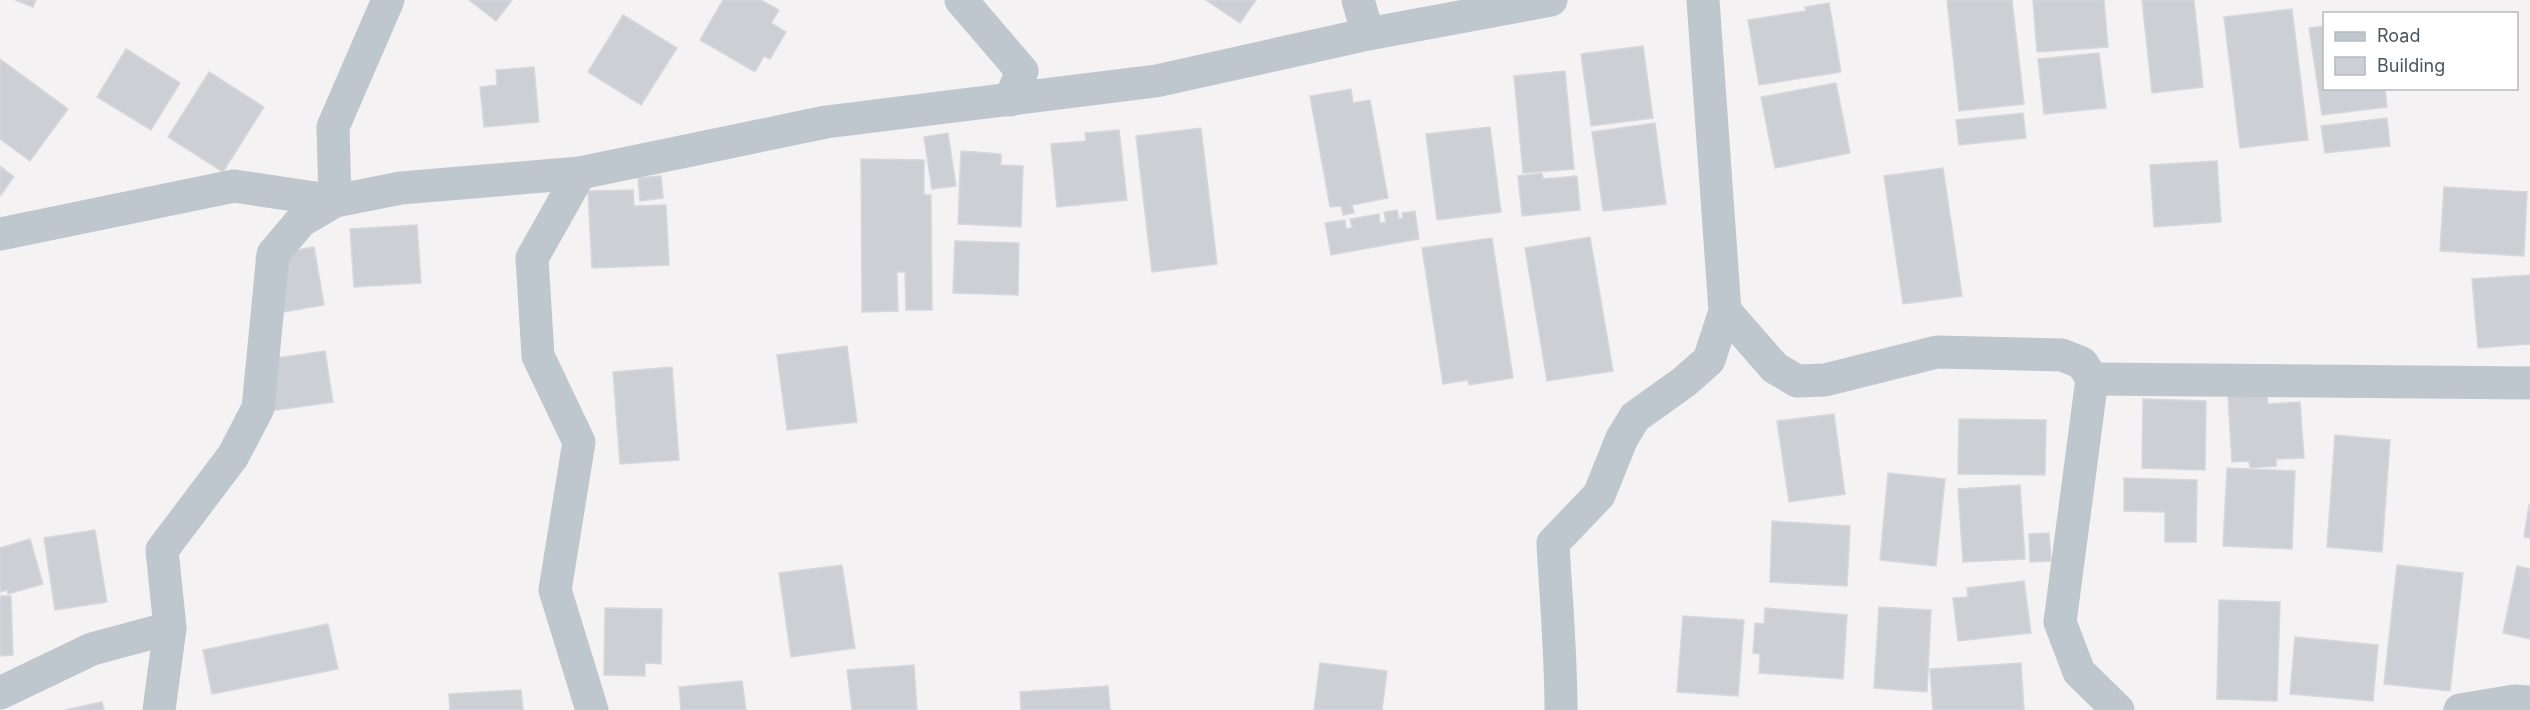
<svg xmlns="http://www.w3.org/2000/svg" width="2530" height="710" font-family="Inter,sans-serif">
<rect width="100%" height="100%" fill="#f4f2f2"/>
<g fill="#cccfd4" stroke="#d6d8dd" stroke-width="1.5">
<polygon points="15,0 36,0 33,7"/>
<polygon points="469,0 512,0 496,21"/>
<polygon points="723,0 761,0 779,10 771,23 786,32 770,59 764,56 755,72 700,40"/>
<polygon points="1206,0 1256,0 1240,23"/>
<polygon points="1947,0 2012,0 2024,104 1959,111"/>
<polygon points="2033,0 2104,0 2108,47 2037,52"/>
<polygon points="2142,0 2194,0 2203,87 2152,93"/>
<polygon points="1829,3 1841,72 1759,85 1748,20 1806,11 1805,7"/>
<polygon points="2292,9 2308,140 2240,148 2224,17"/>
<polygon points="623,15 677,48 641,105 588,72"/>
<polygon points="2324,26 2324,88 2385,88 2387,107 2322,115 2309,28"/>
<polygon points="1643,46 1653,118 1591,126 1581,54"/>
<polygon points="126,49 180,83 151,130 97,97"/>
<polygon points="2099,53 2106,108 2044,114 2038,59"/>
<polygon points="0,59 68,109 30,161 0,139"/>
<polygon points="534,67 539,122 484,127 480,87 497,85 496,70"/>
<polygon points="1565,71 1574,169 1523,173 1514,76"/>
<polygon points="209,72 264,107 223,172 168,137"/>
<polygon points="1836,83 1850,153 1775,168 1761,97"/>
<polygon points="1351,89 1353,103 1370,100 1388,198 1352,205 1354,213 1343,215 1341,206 1330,207 1310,96"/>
<polygon points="2023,113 2026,138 1959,145 1956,120"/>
<polygon points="2387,118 2390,146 2325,153 2321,126"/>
<polygon points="1655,123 1666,204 1603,211 1592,132"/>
<polygon points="1490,127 1501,212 1437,220 1426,134"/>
<polygon points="1201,128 1217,264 1152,272 1136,136"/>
<polygon points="1119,130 1127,200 1057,207 1051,144 1086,141 1085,133"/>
<polygon points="948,133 956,186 932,189 924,137"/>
<polygon points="961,151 1001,154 1001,165 1023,166 1021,227 958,224"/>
<polygon points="861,159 924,160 924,195 931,195 932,310 906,310 905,272 897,272 898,311 862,312"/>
<polygon points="2217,161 2221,222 2154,227 2150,165"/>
<polygon points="0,166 14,177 0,196"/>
<polygon points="1943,168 1962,296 1903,304 1884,176"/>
<polygon points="1542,173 1543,179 1577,176 1580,210 1522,216 1518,176"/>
<polygon points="661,176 663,198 640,201 638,178"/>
<polygon points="2444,187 2527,192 2524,256 2440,251"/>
<polygon points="633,190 634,206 666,205 669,265 592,268 588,191"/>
<polygon points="1397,210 1399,219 1403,218 1402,213 1415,211 1419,239 1331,255 1325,223 1345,220 1346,229 1352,228 1350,219 1379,214 1380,223 1386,222 1384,212"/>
<polygon points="417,225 421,283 354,287 350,229"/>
<polygon points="1590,237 1613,371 1547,381 1525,248"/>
<polygon points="1492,238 1513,378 1469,385 1468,380 1443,384 1422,248"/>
<polygon points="955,241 1019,243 1018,295 953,293"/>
<polygon points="314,247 324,305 267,315 256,258"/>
<polygon points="2530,275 2530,344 2478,348 2472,279"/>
<polygon points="847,346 857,422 787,430 777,355"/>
<polygon points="325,351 333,402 270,411 263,360"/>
<polygon points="672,367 679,460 620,464 613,372"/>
<polygon points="2267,394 2268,404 2300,402 2304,458 2276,459 2276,466 2250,468 2249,461 2232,462 2228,396"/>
<polygon points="2143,399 2206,401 2205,470 2142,468"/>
<polygon points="1834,414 1845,494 1789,502 1777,421"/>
<polygon points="1959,419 2046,420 2045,475 1958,474"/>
<polygon points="2335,435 2390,440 2382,552 2327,547"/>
<polygon points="2227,468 2295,471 2292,549 2223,546"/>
<polygon points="1888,473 1945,479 1936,566 1880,560"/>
<polygon points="2124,478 2197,480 2196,542 2165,542 2165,512 2124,511"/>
<polygon points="2020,485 2025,559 1963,562 1958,489"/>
<polygon points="2529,505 2530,505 2530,538 2524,537"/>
<polygon points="1772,521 1850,526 1847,586 1770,582"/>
<polygon points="95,530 107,602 55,610 44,538"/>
<polygon points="2049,533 2051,561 2030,562 2029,534"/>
<polygon points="30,539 43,584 8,594 7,590 0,592 0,548"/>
<polygon points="842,565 855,648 791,657 779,573"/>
<polygon points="2397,565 2463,573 2450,691 2384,684"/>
<polygon points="2517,566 2530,569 2530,639 2503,633"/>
<polygon points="2024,581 2031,633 1958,641 1953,598 1968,597 1967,588"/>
<polygon points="0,596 11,596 13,655 0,656"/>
<polygon points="2219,600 2280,602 2277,701 2217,699"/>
<polygon points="1879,607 1931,610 1927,692 1874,688"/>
<polygon points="605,608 662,609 661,664 645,663 645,676 604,675"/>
<polygon points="1765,608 1847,615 1843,679 1759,673 1760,654 1753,653 1755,623 1764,624"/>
<polygon points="1683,616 1744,620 1738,696 1677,692"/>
<polygon points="328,624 338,669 212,694 203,650"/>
<polygon points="2295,637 2378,645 2373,701 2290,694"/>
<polygon points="1320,663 1387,671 1382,710 1314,710"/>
<polygon points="2021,663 2024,710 1933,710 1930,669"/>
<polygon points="914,665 917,710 852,710 847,670"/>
<polygon points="742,681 746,710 681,710 679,687"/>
<polygon points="1108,686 1110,710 1021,710 1020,692"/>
<polygon points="521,690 523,710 450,710 449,694"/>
<polygon points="102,702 104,710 65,710"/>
</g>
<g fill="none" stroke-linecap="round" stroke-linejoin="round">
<g stroke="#bec7cd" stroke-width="33">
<polyline points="961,0 1022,71 1010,100"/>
<polyline points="1358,0 1368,34"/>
<polyline points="580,173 532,258 538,356 579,442 555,590 592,710"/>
<polyline points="0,234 234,186 335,201 333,127 388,0"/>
<polyline points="1725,311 1775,368 1797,381 1825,380 1937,352 2062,355 2082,363 2092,379 2060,622 2079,672 2118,710"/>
<polyline points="2092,379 2530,383"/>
<polyline points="0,693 92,649 170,628 162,550 233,456 258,408 273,254 301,221 335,201 401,188 580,173 826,122 1156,81 1368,34 1551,0"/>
<polyline points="159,710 170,628"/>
<path d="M 1561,710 C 1561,654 1556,599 1553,543 L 1599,495 L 1622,438 L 1635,417 L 1684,382 L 1709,360 L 1725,311 L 1703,0"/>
<polyline points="2460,710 2514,701 2530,702"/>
</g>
</g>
<rect x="2323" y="12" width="195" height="78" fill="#ffffff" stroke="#b7bbbf" stroke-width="1.5"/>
<rect x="2335" y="32" width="30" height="9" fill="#bec7cd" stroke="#b7bbbf" stroke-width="1.5"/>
<text x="2377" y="42" font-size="18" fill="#4a565f">Road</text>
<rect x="2335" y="57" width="30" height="18" fill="#cccfd4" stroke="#b7bbbf" stroke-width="1.5"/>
<text x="2377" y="72" font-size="18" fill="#4a565f">Building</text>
</svg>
